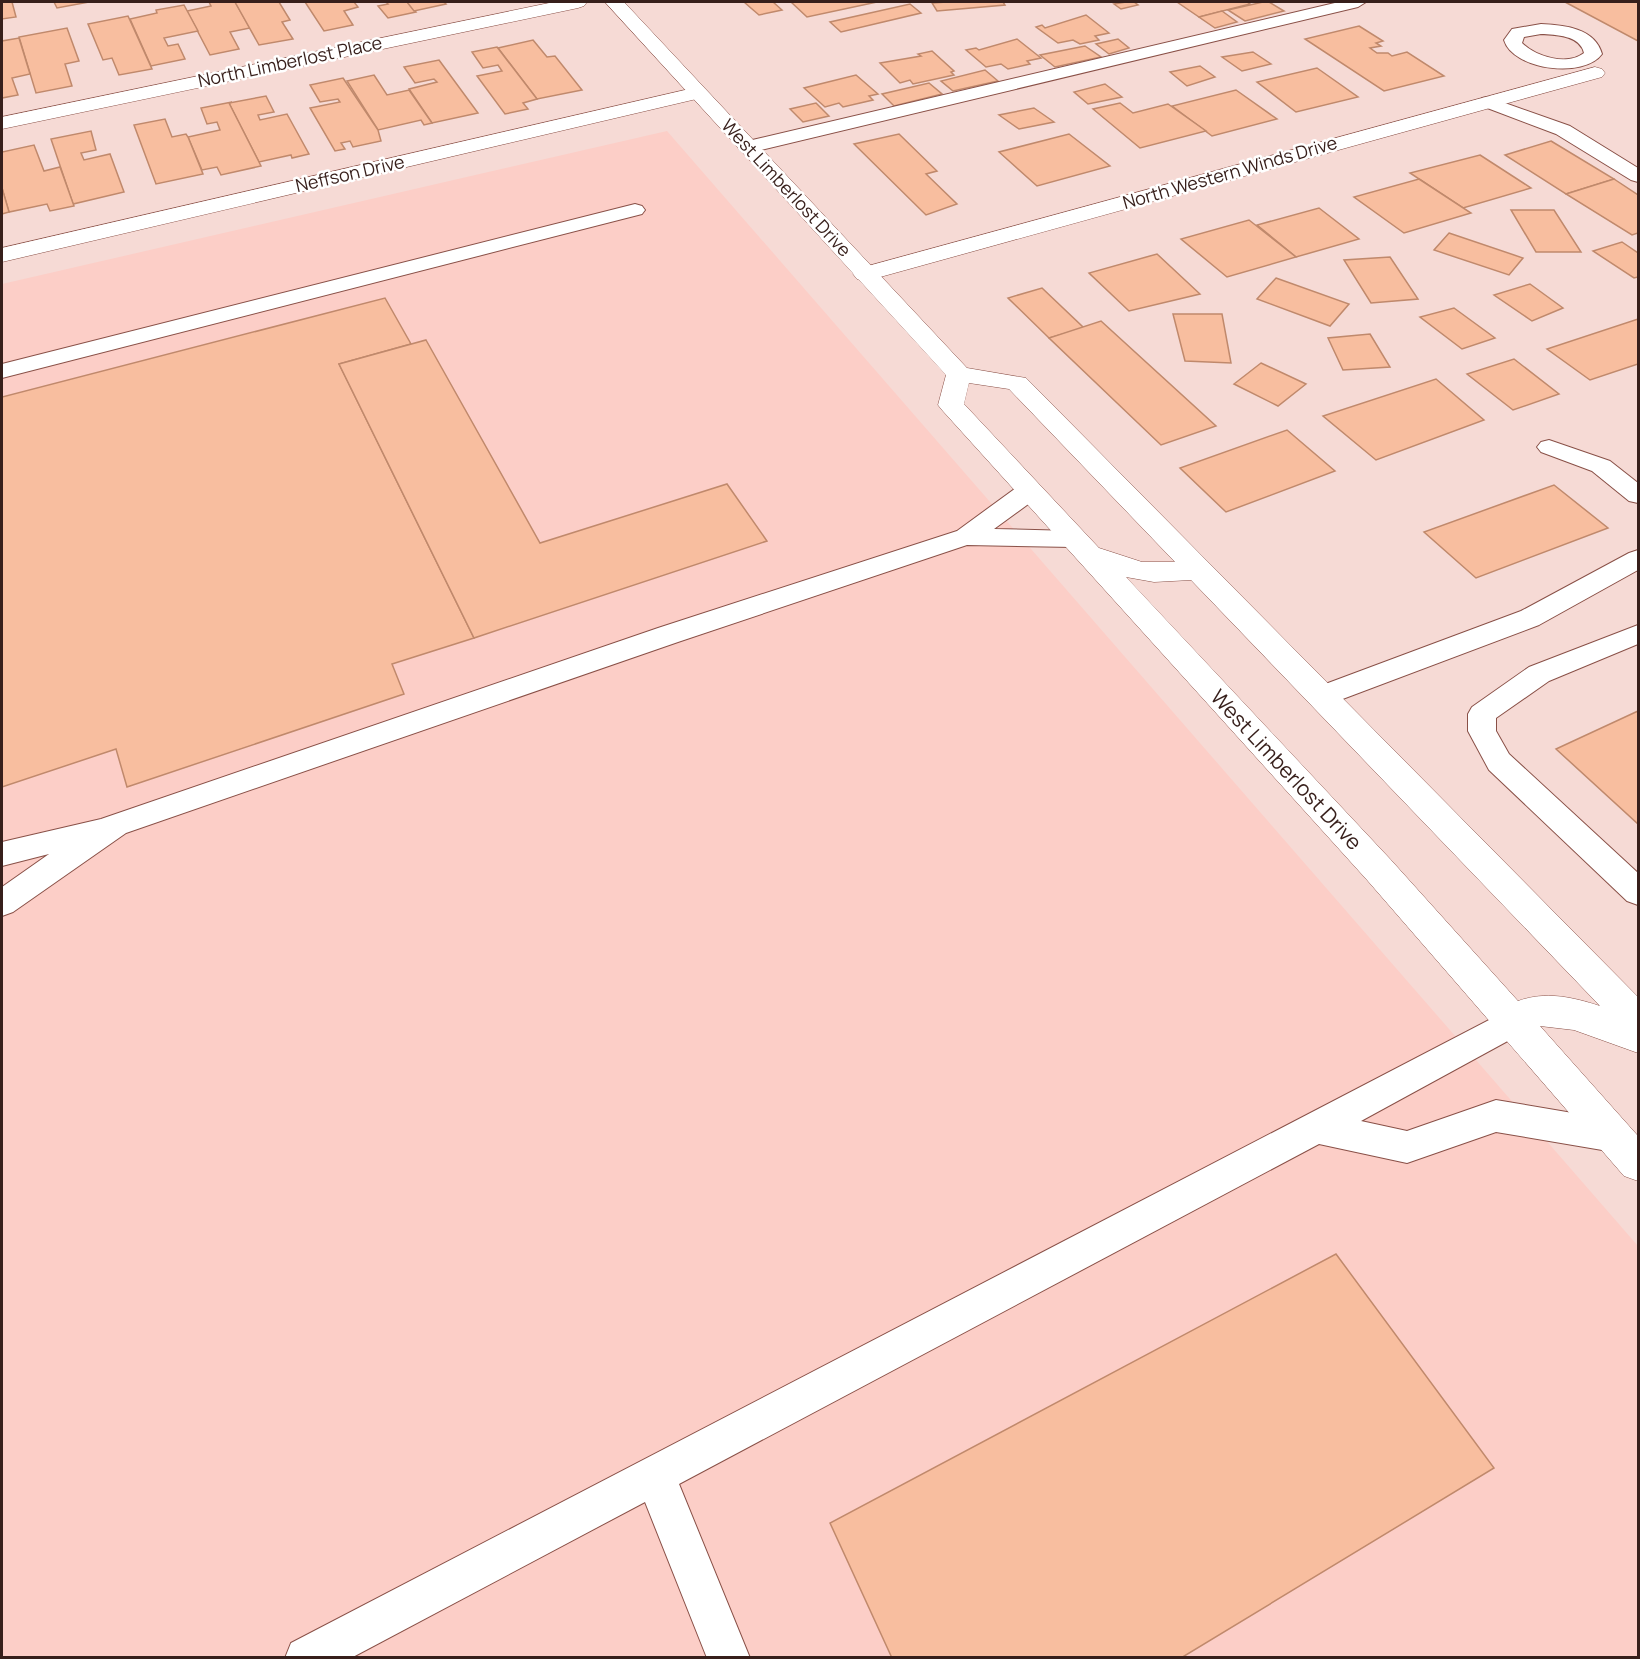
<svg xmlns="http://www.w3.org/2000/svg" width="1640" height="1659" font-family="Manrope,sans-serif">
<rect width="100%" height="100%" fill="#f6dad5"/>
<polygon fill="#fccec7" points="667,131 1638,1246 1638,1657 2,1657 2,284"/>
<g fill="#f8be9f" stroke="#c0896c" stroke-width="1.5">
<polygon points="2,2 12,2 16,17 2,19"/>
<polygon points="54,2 89,2 57,8"/>
<polygon points="209,2 235,2 250,28 230,32 239,49 210,55 187,11 211,6"/>
<polygon points="235,2 279,2 290,20 282,22 293,39 259,45"/>
<polygon points="305,2 354,2 358,7 344,11 353,25 324,31"/>
<polygon points="386,2 407,2 416,12 388,18 378,6 388,4"/>
<polygon points="407,2 444,2 446,4 414,11"/>
<polygon points="744,2 773,2 782,10 759,15"/>
<polygon points="791,2 877,2 807,17"/>
<polygon points="947,2 1003,2 1005,5 937,11 932,3"/>
<polygon points="1126,2 1134,2 1138,5 1121,9 1114,4"/>
<polygon points="1177,2 1247,2 1250,4 1199,17"/>
<polygon points="1263,2 1269,2 1284,11 1245,21 1228,10"/>
<polygon points="1565,2 1638,2 1638,41"/>
<polygon points="910,4 921,13 841,32 830,22"/>
<polygon points="184,5 198,31 164,38 168,46 178,44 185,59 151,66 130,19 157,13 156,10"/>
<polygon points="1222,11 1237,22 1215,28 1199,17"/>
<polygon points="1086,15 1109,33 1095,36 1099,40 1080,44 1073,40 1058,43 1036,27 1042,25 1045,28"/>
<polygon points="128,16 152,69 119,75 112,58 103,60 88,24"/>
<polygon points="1359,26 1383,41 1376,43 1381,46 1370,48 1377,53 1388,53 1392,56 1407,52 1444,76 1384,91 1305,39"/>
<polygon points="67,28 79,61 65,64 72,86 36,93 19,37"/>
<polygon points="19,38 30,74 12,78 18,95 2,98 2,41"/>
<polygon points="1017,39 1041,58 1027,61 1030,64 1008,69 1001,64 986,67 966,50 976,48 979,50"/>
<polygon points="1118,39 1129,48 1109,54 1096,44"/>
<polygon points="533,40 547,57 555,56 582,90 537,99 498,48"/>
<polygon points="1085,46 1101,57 1055,67 1040,55"/>
<polygon points="497,47 537,99 523,103 528,109 505,114 477,76 502,71 498,65 483,68 472,52"/>
<polygon points="932,51 954,71 951,72 954,75 913,84 910,80 900,83 880,63 921,56 918,54"/>
<polygon points="1253,52 1271,64 1242,71 1222,57"/>
<polygon points="439,60 478,113 432,123 409,89 437,82 434,79 415,83 404,67"/>
<polygon points="1200,66 1215,77 1187,86 1170,72"/>
<polygon points="1317,68 1358,97 1296,112 1257,82"/>
<polygon points="985,70 998,81 953,91 941,81"/>
<polygon points="374,75 387,95 409,90 432,123 424,125 421,120 378,130 347,81"/>
<polygon points="856,75 878,94 869,96 873,100 843,107 839,103 825,107 804,88"/>
<polygon points="343,78 378,130 381,141 353,147 350,141 341,143 345,149 335,151 310,108 340,102 338,99 320,102 310,85"/>
<polygon points="929,83 942,94 894,106 882,94"/>
<polygon points="1105,84 1122,97 1088,104 1074,92"/>
<polygon points="1236,90 1277,119 1212,136 1172,106"/>
<polygon points="266,96 274,112 258,115 260,120 287,114 309,154 292,158 291,155 259,162 229,103"/>
<polygon points="232,102 229,103 261,166 221,175 217,167 202,170 188,137 220,130 217,122 207,124 201,108"/>
<polygon points="816,103 829,116 803,122 790,109"/>
<polygon points="1120,103 1133,113 1168,104 1206,131 1140,148 1093,109"/>
<polygon points="1034,108 1054,122 1019,129 999,115"/>
<polygon points="165,119 172,137 186,134 188,137 203,174 156,184 134,125"/>
<polygon points="91,131 96,150 81,153 84,160 110,154 124,192 73,204 51,139"/>
<polygon points="899,134 937,171 926,174 957,204 926,215 854,144"/>
<polygon points="1069,134 1110,166 1037,186 999,152"/>
<polygon points="1551,141 1614,179 1566,194 1505,155"/>
<polygon points="34,145 44,171 60,167 74,206 50,211 47,204 9,212 2,188 2,152"/>
<polygon points="1480,155 1531,188 1463,208 1410,173"/>
<polygon points="1419,179 1471,213 1404,233 1354,197"/>
<polygon points="1614,179 1638,195 1638,233 1632,235 1566,194"/>
<polygon points="2,188 9,212 2,214"/>
<polygon points="1319,208 1359,239 1296,257 1257,225"/>
<polygon points="1511,210 1554,210 1581,252 1536,252"/>
<polygon points="1249,220 1296,257 1227,277 1181,239"/>
<polygon points="1449,233 1523,258 1509,275 1434,250"/>
<polygon points="1622,242 1638,253 1638,277 1634,278 1593,251"/>
<polygon points="1157,254 1200,294 1129,311 1089,273"/>
<polygon points="1390,257 1418,299 1371,303 1344,260"/>
<polygon points="1276,278 1349,304 1330,326 1257,299"/>
<polygon points="1530,284 1563,308 1532,321 1494,295"/>
<polygon points="1042,288 1084,328 1049,338 1008,298"/>
<polygon points="385,298 411,344 339,364 474,638 392,664 404,694 127,787 116,749 2,787 2,397"/>
<polygon points="1454,308 1495,338 1462,349 1420,317"/>
<polygon points="1173,314 1222,314 1231,363 1185,361"/>
<polygon points="1638,319 1638,364 1590,380 1547,349"/>
<polygon points="1101,321 1216,426 1161,445 1049,338"/>
<polygon points="1370,334 1390,367 1343,370 1328,338"/>
<polygon points="426,340 540,543 727,484 767,541 474,638 339,364"/>
<polygon points="1514,359 1559,394 1513,410 1467,374"/>
<polygon points="1261,363 1306,384 1278,406 1234,384"/>
<polygon points="1436,379 1484,420 1376,460 1323,416"/>
<polygon points="1287,430 1335,471 1226,512 1180,468"/>
<polygon points="1554,485 1608,528 1476,578 1424,532"/>
<polygon points="1638,711 1638,824 1556,749"/>
<polygon points="1336,1254 1494,1468 1181,1658 892,1658 830,1523"/>
</g>
<g fill="none" stroke-linecap="round" stroke-linejoin="round">
<g stroke="#895047" stroke-width="2">
<g id="service">
<polygon points="1339,2 1366,2 1358,7 748,153 741,151 738,147 741,143 748,141"/>
<path d="M 1541,24 C 1564,25 1595,28 1602,54 C 1584,79 1513,70 1504,40 L 1512,29 ZM 1541,34 C 1556,35 1580,35 1584,53 C 1567,66 1536,57 1522,43 L 1524,37 Z"/>
<polygon points="1488,97 1570,126 1638,168 1638,182 1631,180 1556,134 1482,106 1479,102 1482,98"/>
<polygon points="635,204 642,206 645,210 642,214 2,378 2,364"/>
<polygon points="1549,440 1610,461 1638,483 1638,503 1629,501 1592,471 1541,452 1537,447 1541,442"/>
<polygon points="1029,483 1038,485 1041,491 1038,497 994,529 1073,531 1082,533 1086,539 1082,545 1073,547 967,545 678,642 126,833 13,912 2,916 2,887 49,854 2,866 2,842 101,819 658,628 957,531 1020,485"/>
<polygon points="1638,550 1638,570 1539,625 1332,703 1322,706 1312,703 1308,696 1312,689 1521,611 1629,553"/>
<polygon points="1638,625 1638,644 1549,681 1496,718 1496,731 1509,754 1638,873 1638,905 1627,901 1489,770 1468,731 1468,714 1472,707 1529,667"/>
<polygon points="1514,1007 1526,1011 1531,1021 1526,1031 1361,1121 1407,1131 1496,1100 1614,1120 1626,1125 1631,1136 1626,1147 1614,1152 1496,1132 1407,1163 1319,1144 679,1484 750,1658 707,1658 645,1502 351,1658 285,1658 291,1643"/>
</g>
</g>
<g stroke="#895047" stroke-width="1">
<g id="minor">
<polygon points="554,2 587,2 584,6 578,8 2,129 2,117"/>
<polygon points="1595,67 1602,69 1605,73 1602,77 873,279 865,281 857,279 853,274 857,269"/>
<polygon points="698,87 705,89 708,93 705,97 2,262 2,248"/>
</g>
</g>
<g stroke="#895047" stroke-width="1">
<path id="tertiary" d="M 605,2 L 624,2 L 967,368 L 1026,378 L 1638,997 L 1638,1053 L 1574,1030 L 1540,1026 L 1638,1136 L 1638,1181 L 1624,1176 L 1367,880 L 942,410 L 938,405 L 946,375 ZM 969,383 L 1009,389 L 1175,562 L 1142,562 L 1099,548 L 964,404 ZM 1126,577 L 1154,582 L 1191,580 L 1600,1006 C 1572,997 1546,991 1518,1001 L 1391,860 Z"/>
</g>
<use href="#service" fill="#fff" fill-rule="evenodd"/>
<use href="#minor" fill="#fff" fill-rule="evenodd"/>
<use href="#tertiary" fill="#fff" fill-rule="evenodd"/>
</g>
<g text-anchor="middle" stroke-width="5" stroke-linejoin="round" paint-order="stroke">
<g font-size="18" fill="#371f1b" stroke="#fff">
<text transform="translate(290 62) rotate(-12)" y="6">North Limberlost Place</text>
<text transform="translate(1230 173) rotate(-16)" y="6">North Western Winds Drive</text>
<text transform="translate(350 174) rotate(-13)" y="6">Neffson Drive</text>
<text transform="translate(786 188) rotate(47)" y="6">West Limberlost Drive</text>
</g>
<g font-size="21" fill="#371f1b" stroke="#fff">
<text transform="translate(1286 770) rotate(47)" y="7">West Limberlost Drive</text>
</g>
</g>
<rect width="1640" height="1659" fill="none" stroke="#371f1b" stroke-width="6"/>
</svg>
